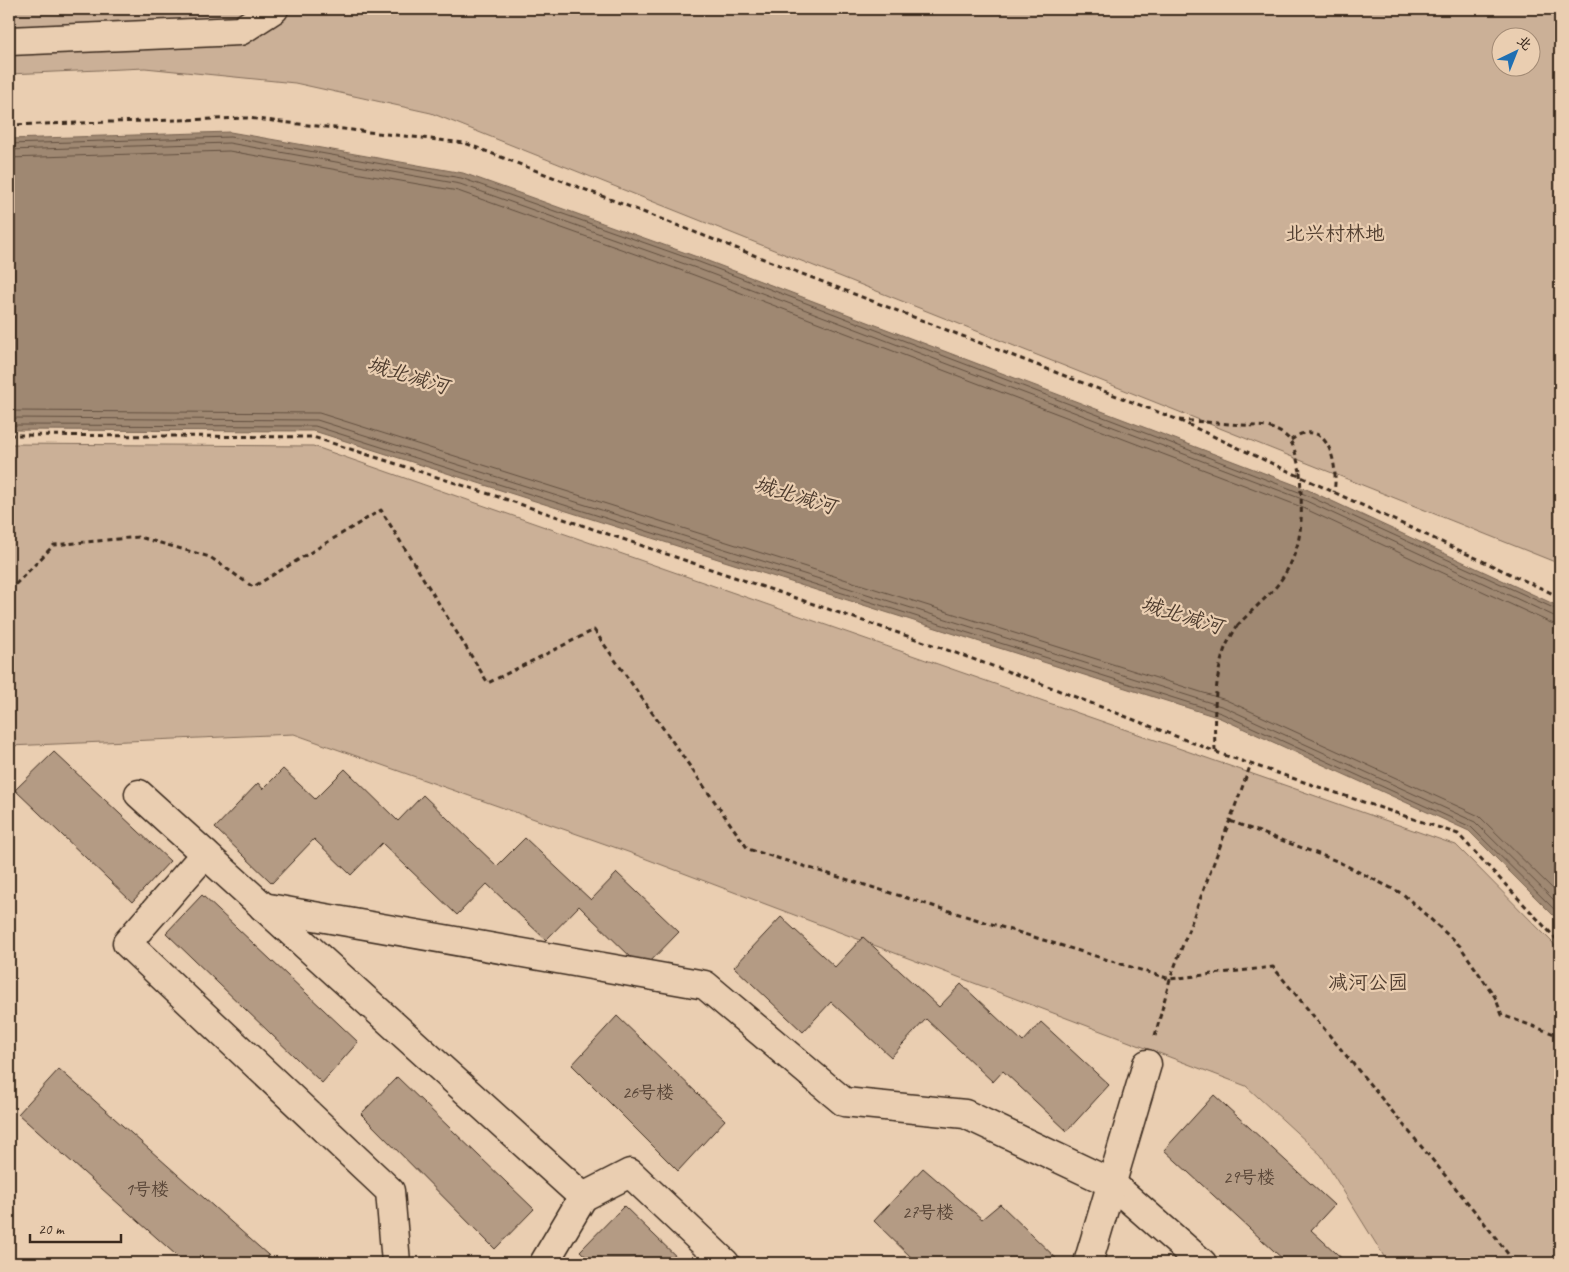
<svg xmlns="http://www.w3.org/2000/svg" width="1569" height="1272" font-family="Caveat,'LXGW WenKai TC',sans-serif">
<rect width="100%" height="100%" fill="#eaceb1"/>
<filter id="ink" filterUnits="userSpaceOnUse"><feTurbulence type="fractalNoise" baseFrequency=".02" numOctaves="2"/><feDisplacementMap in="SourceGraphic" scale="10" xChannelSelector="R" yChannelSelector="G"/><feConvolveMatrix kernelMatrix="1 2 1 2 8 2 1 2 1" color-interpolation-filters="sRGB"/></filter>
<g filter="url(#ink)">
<g fill="#cbb097" stroke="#836d5a" fill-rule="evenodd">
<path d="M 9,9 L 1560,9 L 1560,564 L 431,113 L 295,83 L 145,68 L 9,74 ZM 1502,38 L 1532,38 L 1532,68 L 1502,68 Z"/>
<polygon points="9,444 313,446 1456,845 1553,943 1560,955 1560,1263 1388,1263 1321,1155 1246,1086 628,852 294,734 9,746"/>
</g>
<polygon fill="#9f8872" stroke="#776250" points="230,132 463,173 700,258 1306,489 1560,607 1560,922 1469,831 1220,718 314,431 9,430 9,139"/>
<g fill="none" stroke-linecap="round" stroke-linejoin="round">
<g stroke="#635040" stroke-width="1">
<polyline points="9,144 230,137 461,178 699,262 1304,494 1560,611"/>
<polyline points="9,150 229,143 460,184 696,268 1302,499 1554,616 1560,617"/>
<polyline points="9,158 229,151 458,191 694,275 1299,506 1551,623 1560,625"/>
<polyline points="9,411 319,413 1226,700 1479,816 1560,896"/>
<polyline points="9,418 317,420 1224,707 1475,822 1560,906"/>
<polyline points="9,425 315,426 1221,713 1471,827 1560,915"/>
</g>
</g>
<g fill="#b49b84" stroke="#3b2a1e">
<polygon points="54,752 170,861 132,902 15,790"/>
<polygon points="283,769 315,799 345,769 398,821 423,795 497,866 525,838 591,900 617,873 679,932 643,969 579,906 546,940 487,884 457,915 382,843 351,875 314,839 272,883 215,828 258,783 263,789"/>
<polygon points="202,895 358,1042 322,1083 166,933"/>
<polygon points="781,917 835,967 863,937 939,1007 961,984 1023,1042 1041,1022 1109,1085 1067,1131 1003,1071 993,1082 926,1019 891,1057 831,1002 803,1032 734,967"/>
<polygon points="617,1016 725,1120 678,1171 572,1065"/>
<polygon points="59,1069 277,1263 185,1263 18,1114"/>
<polygon points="397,1077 534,1209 495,1249 361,1114"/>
<polygon points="1214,1095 1334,1205 1311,1230 1347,1263 1285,1263 1286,1262 1164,1150"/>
<polygon points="923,1168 982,1219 1000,1204 1061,1263 917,1263 874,1221"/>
<polygon points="624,1206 683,1263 593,1263 580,1251"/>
</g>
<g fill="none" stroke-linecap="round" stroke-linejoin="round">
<g stroke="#3b2a1e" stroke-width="31">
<g id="minor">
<polyline points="9,41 240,31 274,9"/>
<polyline points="139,794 583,1197 630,1173 725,1263"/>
<polyline points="205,854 127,943 390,1191 396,1263"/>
<polyline points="263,907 705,985 844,1102 965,1114 1111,1183 1202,1263"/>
<polyline points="544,1263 583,1197"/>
<polyline points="1088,1263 1147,1064"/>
</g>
</g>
<g stroke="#3b2a1e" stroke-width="3" stroke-dasharray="5 4" stroke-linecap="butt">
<polyline points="9,125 247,118 465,143 1176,419 1560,597"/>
<path d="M 1179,420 L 1268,427 C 1295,436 1293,446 1300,471"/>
<polyline points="9,435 313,437 508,500 916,639 1032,680 1224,755 1458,834 1560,943"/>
<path d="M 1291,440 C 1294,438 1298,435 1301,434 C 1332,424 1338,472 1334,492"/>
<polyline points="9,591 54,545 139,537 210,557 253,587 381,510 488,683 594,630 748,849 1170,979 1273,967 1482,1220 1515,1263"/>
<path d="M 1215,751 C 1214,717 1214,683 1224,651 C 1227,642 1233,634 1237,626"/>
<polyline points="1230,821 1337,861 1403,894 1460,946 1495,997 1502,1015 1560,1036"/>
<polyline points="1155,1036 1170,979 1251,764"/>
<polyline points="1549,1263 1560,1251"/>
</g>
<use href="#minor" stroke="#eaceb1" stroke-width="28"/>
<path stroke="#3b2a1e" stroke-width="3" stroke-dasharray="5 4" stroke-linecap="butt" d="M 1237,626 C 1249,613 1263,601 1275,588 C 1306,549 1302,517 1300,471"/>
</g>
</g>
<g text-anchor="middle" stroke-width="4.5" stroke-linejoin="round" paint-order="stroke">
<g font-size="18" fill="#594638">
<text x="648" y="1098">26号楼</text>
<text x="1249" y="1183">29号楼</text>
<text x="147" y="1195">1号楼</text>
<text x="928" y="1218">27号楼</text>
</g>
<g font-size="20" fill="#513e30" stroke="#eaceb1">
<text x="1335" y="240">北兴村林地</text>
<text x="1368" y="989">减河公园</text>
</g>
<g font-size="21" font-style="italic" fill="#4f3d2f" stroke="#eaceb1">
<text transform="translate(408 375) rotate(17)" y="7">城北减河</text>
<text transform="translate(795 495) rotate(17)" y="7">城北减河</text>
<text transform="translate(1182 615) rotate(17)" y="7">城北减河</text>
</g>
</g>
<rect width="1569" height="1272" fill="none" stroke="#eaceb1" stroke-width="30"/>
<rect x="15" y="15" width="1539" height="1242" fill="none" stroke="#3b2a1e" stroke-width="2" filter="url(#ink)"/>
<g transform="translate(1516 52) rotate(43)"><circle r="24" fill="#eaceb1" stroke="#a48c76"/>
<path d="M0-4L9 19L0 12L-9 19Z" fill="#1f6fb2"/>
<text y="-8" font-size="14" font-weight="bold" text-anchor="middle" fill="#3b2a1e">北</text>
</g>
<path d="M30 1234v8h91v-8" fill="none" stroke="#3b2a1e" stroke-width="2.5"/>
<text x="38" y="1234" font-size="15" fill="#3b2a1e" stroke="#eaceb1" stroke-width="4" paint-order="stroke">20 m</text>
</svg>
